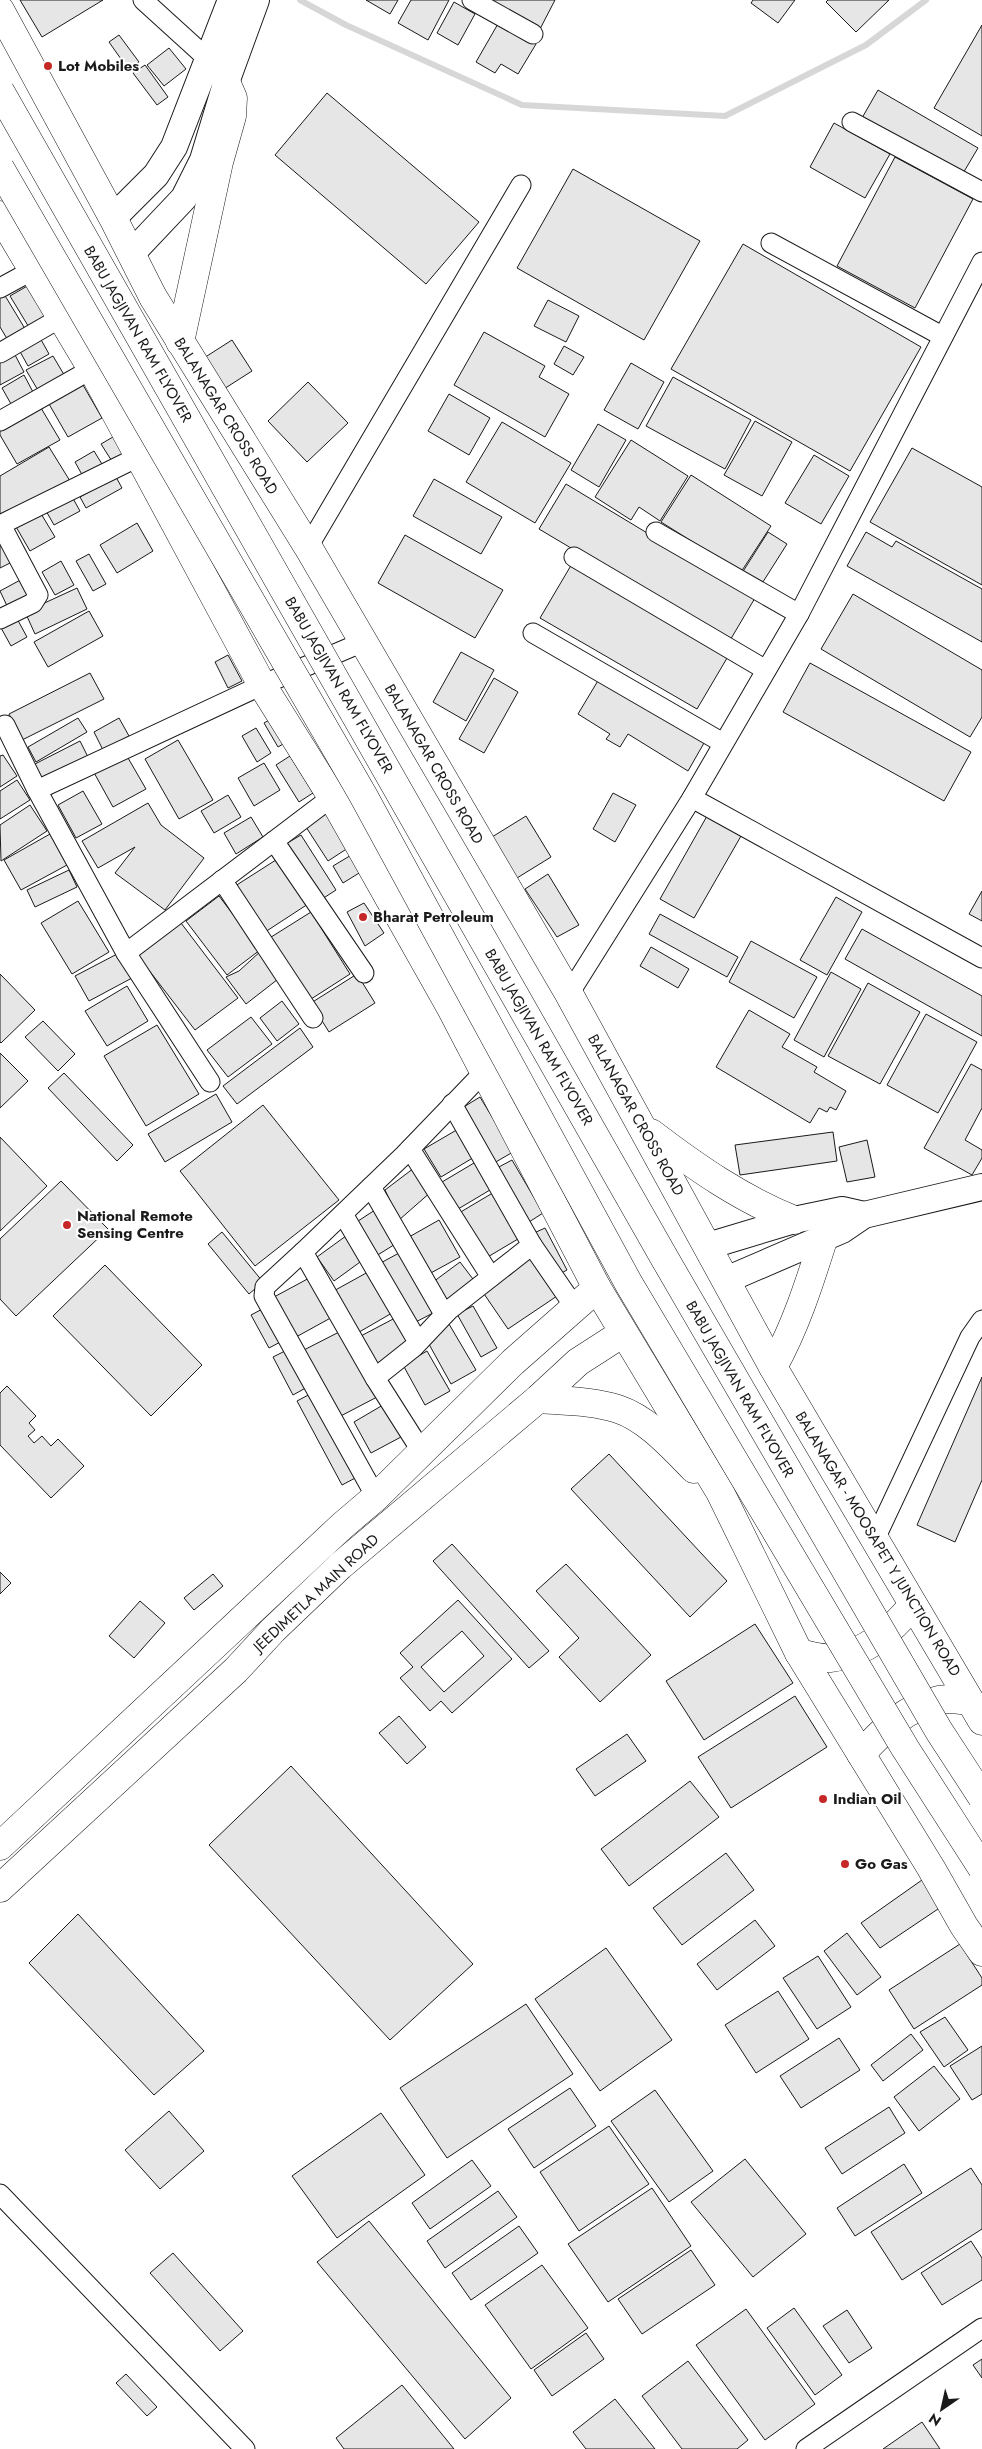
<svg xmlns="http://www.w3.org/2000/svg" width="982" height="2449" font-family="Jost,sans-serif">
<rect width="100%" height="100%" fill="#fff"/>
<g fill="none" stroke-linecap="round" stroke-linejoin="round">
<polyline stroke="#d7d7d7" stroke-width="6" points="300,0 346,25 522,105 725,116 866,45 926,0"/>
</g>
<g fill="#e6e6e6" stroke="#1a1a1a" fill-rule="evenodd">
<polygon points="20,0 103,0 42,37"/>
<polygon points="366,0 398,0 390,14"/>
<polygon points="411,0 449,0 428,40 398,23"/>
<polygon points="491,0 555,0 540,29"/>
<polygon points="753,0 795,0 778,23 751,3"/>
<polygon points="828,0 889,0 856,32 826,2"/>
<polygon points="454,2 475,14 458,45 437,33"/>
<polygon points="499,22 536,44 518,74 501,64 495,73 476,62"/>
<polygon points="982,25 982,136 934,108"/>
<polygon points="119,35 139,62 128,69 109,42"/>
<polygon points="169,48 186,69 164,86 147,65"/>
<polygon points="145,65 168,97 157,105 133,73"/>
<polygon points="878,90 978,148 962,175 862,118"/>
<polygon points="327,93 479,222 426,284 275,155"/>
<polygon points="834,123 890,154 865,198 810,167"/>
<polygon points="895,157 973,199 915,308 837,266"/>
<polygon points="573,169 700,241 644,340 517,268"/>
<polygon points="743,244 921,347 850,471 671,369"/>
<polygon points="29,285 49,318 30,329 10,296"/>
<polygon points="4,294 27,332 9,342 0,327 0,297"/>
<polygon points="548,300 579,316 566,342 534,326"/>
<polygon points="484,332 545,366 539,377 569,394 545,437 454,385"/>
<polygon points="39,336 49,354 28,366 18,348"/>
<polygon points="232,340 252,371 216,394 196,363"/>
<polygon points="564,346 584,357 573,375 554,364"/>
<polygon points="14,353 24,372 0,385 0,361"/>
<polygon points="53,356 66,378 39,392 26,370"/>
<polygon points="631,363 664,382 638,429 604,410"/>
<polygon points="24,375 33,392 11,404 2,388"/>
<polygon points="673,377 751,420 725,469 646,426"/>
<polygon points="308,382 348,423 307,462 268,421"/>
<polygon points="83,385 102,418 68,437 49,404"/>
<polygon points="449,394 490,418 469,455 428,431"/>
<polygon points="41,408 60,440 17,464 0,435 0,431"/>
<polygon points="755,421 792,442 762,496 724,475"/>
<polygon points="502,422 571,463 535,523 466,482"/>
<polygon points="598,424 626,440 599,487 571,470"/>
<polygon points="118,434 132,457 115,466 101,444"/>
<polygon points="631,440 688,476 660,521 639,507 631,520 595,497"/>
<polygon points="49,447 70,481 0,515 0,476"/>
<polygon points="912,448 982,487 982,585 870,522"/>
<polygon points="94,451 105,469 85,480 75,462"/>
<polygon points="814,455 849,476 821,524 785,503"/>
<polygon points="691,475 771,526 741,572 661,522"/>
<polygon points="116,477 122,488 86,508 80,497"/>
<polygon points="434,479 502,517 481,554 413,516"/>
<polygon points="566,484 755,598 729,642 539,529"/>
<polygon points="71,495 80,511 54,525 45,509"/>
<polygon points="40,512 55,537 30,551 15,525"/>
<polygon points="137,523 153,551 117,573 100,545"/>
<polygon points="768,532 787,544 761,585 742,573"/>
<polygon points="866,532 892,547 896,541 982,589 982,642 847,566"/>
<polygon points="405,535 503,590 475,638 378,583"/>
<polygon points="0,541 12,562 0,568"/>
<polygon points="89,554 106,584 93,591 76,561"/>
<polygon points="61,561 74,585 55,595 42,572"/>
<polygon points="573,562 730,653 697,709 540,618"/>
<polygon points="24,578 34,597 9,610 0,591"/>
<polygon points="77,588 87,609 35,634 25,612"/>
<polygon points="853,594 982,670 982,717 970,737 821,649"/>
<polygon points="89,611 103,636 48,667 34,642"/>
<polygon points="15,615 27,637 11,646 0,626"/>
<polygon points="461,652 494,670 466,721 433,702"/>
<polygon points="228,655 242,681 228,688 215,662"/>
<polygon points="810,663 971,752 944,801 783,712"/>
<polygon points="90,673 104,699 22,740 9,714"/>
<polygon points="494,678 518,692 484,753 459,739"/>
<polygon points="599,679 704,743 688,771 628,734 620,747 606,739 610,734 578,714"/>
<polygon points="276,716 290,740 278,747 264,723"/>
<polygon points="78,718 87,732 36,762 28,747"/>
<polygon points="119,718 129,736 103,750 94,732"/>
<polygon points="256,728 271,753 257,762 242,736"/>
<polygon points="178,740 213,800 179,819 145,759"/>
<polygon points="80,741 89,759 42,782 33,765"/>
<polygon points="124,751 146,789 113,807 92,769"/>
<polygon points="3,755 17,776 0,787 0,756"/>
<polygon points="290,756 313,793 299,802 276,765"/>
<polygon points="264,763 280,790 254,806 238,778"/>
<polygon points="17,780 30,800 0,819 0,791"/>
<polygon points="83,791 102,824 76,838 58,805"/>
<polygon points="613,793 636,805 615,842 593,829"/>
<polygon points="228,795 241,817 214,833 201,811"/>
<polygon points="148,803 161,825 204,858 165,910 115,873 135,847 98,868 82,841"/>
<polygon points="30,805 47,831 1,861 0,825"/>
<polygon points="326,814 348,848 328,861 306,827"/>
<polygon points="526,816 551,857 517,878 492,837"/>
<polygon points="707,816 741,836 694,918 660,899"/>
<polygon points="251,817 263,837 236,854 224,833"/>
<polygon points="50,834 67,865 21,890 4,860"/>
<polygon points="301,835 336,890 319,901 284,845"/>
<polygon points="353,854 364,870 343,883 333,866"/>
<polygon points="279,858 308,904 262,934 232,888"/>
<polygon points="69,870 77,887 35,907 27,890"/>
<polygon points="548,874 579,925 557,937 525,889"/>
<polygon points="982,891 982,921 969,914"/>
<polygon points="219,896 260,950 227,975 186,921"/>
<polygon points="836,897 862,912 827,975 800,960"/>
<polygon points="78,901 109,952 72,974 41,923"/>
<polygon points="364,903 384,933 365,946 347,912"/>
<polygon points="311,912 350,974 308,1001 268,939"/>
<polygon points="660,914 738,957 727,977 649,934"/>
<polygon points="181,923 238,998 195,1030 138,956"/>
<polygon points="862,929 982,996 982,1036 845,959"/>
<polygon points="751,941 817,977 794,1018 729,982"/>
<polygon points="651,947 689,969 678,988 640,966"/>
<polygon points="262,950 282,976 246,1004 226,977 239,971"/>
<polygon points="119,953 132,978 89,1001 75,976"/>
<polygon points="831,972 861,989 824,1057 794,1040"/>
<polygon points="0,974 35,1010 1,1043 0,1042"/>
<polygon points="357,974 375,1003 329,1032 311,1003"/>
<polygon points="868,983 920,1012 880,1084 828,1056"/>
<polygon points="127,986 148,1021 107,1046 85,1011"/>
<polygon points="282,1001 299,1024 277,1041 260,1018"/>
<polygon points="749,1010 790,1034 782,1047 817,1067 814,1072 846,1091 836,1110 830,1107 827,1112 819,1108 810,1123 716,1067"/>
<polygon points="926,1014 977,1042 938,1113 887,1085"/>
<polygon points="251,1017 272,1044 228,1077 207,1050"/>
<polygon points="43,1021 75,1054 58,1071 25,1037"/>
<polygon points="157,1025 199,1094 146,1126 104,1056"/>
<polygon points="300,1028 313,1047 237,1104 223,1086"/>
<polygon points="0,1053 28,1081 0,1108"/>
<polygon points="971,1064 982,1070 982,1108 965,1140 982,1150 982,1158 972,1175 924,1148"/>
<polygon points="64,1073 133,1145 117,1161 48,1088"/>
<polygon points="216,1094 232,1122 165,1162 148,1134"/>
<polygon points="480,1097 513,1152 494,1163 462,1108"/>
<polygon points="263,1105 339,1200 255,1266 180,1171"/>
<polygon points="460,1128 476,1156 441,1177 424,1149"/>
<polygon points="833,1132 837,1161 740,1175 735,1145"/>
<polygon points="0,1137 47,1186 0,1231"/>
<polygon points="867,1140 875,1177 847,1182 839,1147"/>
<polygon points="479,1160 495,1187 453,1212 437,1185"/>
<polygon points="512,1160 543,1213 529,1222 497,1168"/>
<polygon points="418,1165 432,1191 399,1220 385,1190"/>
<polygon points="61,1181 108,1229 16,1316 0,1299 0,1239"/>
<polygon points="496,1191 523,1236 486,1258 459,1213"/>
<polygon points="375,1210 397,1243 376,1256 355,1223"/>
<polygon points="439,1220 460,1257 429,1274 409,1237"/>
<polygon points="545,1228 567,1270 556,1276 534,1233"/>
<polygon points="222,1232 263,1282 249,1294 208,1244"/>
<polygon points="350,1233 367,1257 334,1281 317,1257"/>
<polygon points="399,1253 433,1313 410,1325 377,1265"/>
<polygon points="531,1253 560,1294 508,1329 480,1288"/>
<polygon points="460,1262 476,1283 445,1306 429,1285"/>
<polygon points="105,1265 202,1365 151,1416 53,1316"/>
<polygon points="368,1272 392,1313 354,1335 330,1293"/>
<polygon points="313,1276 336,1315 296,1337 274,1297"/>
<polygon points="268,1306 286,1339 269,1348 251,1315"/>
<polygon points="473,1306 497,1348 481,1357 457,1314"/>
<polygon points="395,1318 410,1346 375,1366 359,1337"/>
<polygon points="449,1324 476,1370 451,1384 425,1337"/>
<polygon points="341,1331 377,1397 335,1419 300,1352"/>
<polygon points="291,1348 311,1385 293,1395 273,1357"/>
<polygon points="427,1351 450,1391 425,1405 403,1365"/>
<polygon points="982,1377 982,1480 955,1542 917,1525"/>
<polygon points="7,1386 36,1416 29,1423 35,1430 28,1436 34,1443 42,1436 51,1446 58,1439 84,1466 51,1498 0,1445 0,1393"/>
<polygon points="314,1392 359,1476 342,1485 297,1401"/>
<polygon points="383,1405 401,1437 371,1453 354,1422"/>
<polygon points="609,1454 727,1581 690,1617 571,1489"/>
<polygon points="452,1544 549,1651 529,1668 433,1561"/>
<polygon points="566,1564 651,1655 600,1702 559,1657 579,1638 536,1591"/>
<polygon points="0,1572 11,1583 0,1594"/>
<polygon points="213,1574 223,1586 194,1610 184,1598"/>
<path d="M 458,1600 L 512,1659 L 452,1713 L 441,1701 L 430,1711 L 400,1678 L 413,1667 L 400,1653 ZM 462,1631 L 484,1656 L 444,1692 L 421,1667 Z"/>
<polygon points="140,1601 165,1623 134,1658 109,1636"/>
<polygon points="755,1624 793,1683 704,1740 666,1681"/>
<polygon points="795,1696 827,1747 731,1808 698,1757"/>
<polygon points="399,1716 426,1747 407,1764 379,1733"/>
<polygon points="627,1734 646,1761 595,1796 576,1769"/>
<polygon points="291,1766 473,1964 390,2040 209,1845"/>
<polygon points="690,1781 719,1817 629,1886 601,1849"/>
<polygon points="726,1853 754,1890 682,1945 653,1908"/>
<polygon points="922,1880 941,1907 880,1948 861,1923"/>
<polygon points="78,1914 204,2051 154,2095 29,1963"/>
<polygon points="755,1920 775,1946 717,1990 697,1964"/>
<polygon points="847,1933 881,1977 857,1995 824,1951"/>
<polygon points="960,1944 982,1978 982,1985 914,2029 889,1990"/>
<polygon points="606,1948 672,2040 600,2091 535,1999"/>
<polygon points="818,1956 851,2007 817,2029 783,1978"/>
<polygon points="778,1991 809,2039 756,2073 725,2025"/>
<polygon points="526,2004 573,2074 447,2158 400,2088"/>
<polygon points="945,2017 968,2050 944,2067 920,2032"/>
<polygon points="911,2034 923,2050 883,2081 871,2065"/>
<polygon points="839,2038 860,2070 801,2108 780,2076"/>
<polygon points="982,2046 982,2094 972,2100 950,2066"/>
<polygon points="934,2066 960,2099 919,2131 894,2097"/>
<polygon points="570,2088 596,2126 534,2168 508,2129"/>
<polygon points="655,2090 713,2171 669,2202 611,2121"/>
<polygon points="889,2107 905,2133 842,2174 825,2148"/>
<polygon points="169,2111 204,2151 160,2189 125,2150"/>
<polygon points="381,2113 425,2175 337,2238 292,2176"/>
<polygon points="609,2126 649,2184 579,2231 540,2172"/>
<polygon points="745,2159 806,2234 753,2277 691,2202"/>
<polygon points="472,2160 491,2186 430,2229 412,2203"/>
<polygon points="904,2164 922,2193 855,2236 837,2208"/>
<polygon points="971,2168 982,2185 982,2229 902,2280 871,2232"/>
<polygon points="652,2188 691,2246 608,2302 568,2244"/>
<polygon points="498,2191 517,2217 445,2268 427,2241"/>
<polygon points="369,2221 511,2398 465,2439 317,2262"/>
<polygon points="519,2226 538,2253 471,2300 452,2273"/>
<polygon points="971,2241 982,2258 982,2280 942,2305 921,2273"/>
<polygon points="691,2250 715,2285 642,2334 618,2299"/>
<polygon points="173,2253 243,2331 220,2351 150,2273"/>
<polygon points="542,2265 588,2328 531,2369 485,2305"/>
<polygon points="794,2308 842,2375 815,2395 767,2328"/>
<polygon points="746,2309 815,2404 765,2440 696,2345"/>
<polygon points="847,2310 872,2348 849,2363 823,2326"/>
<polygon points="586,2333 604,2359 552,2396 534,2370"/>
<polygon points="982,2359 982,2378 973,2365"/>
<polygon points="688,2361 748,2440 737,2449 682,2449 642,2396"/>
<polygon points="126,2374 157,2407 147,2416 116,2383"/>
<polygon points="402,2385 454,2449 344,2449 336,2438"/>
<polygon points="615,2399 655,2449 586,2449 573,2432"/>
<polygon points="922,2422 940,2449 883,2449"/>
</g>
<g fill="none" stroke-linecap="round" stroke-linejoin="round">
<g stroke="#1a1a1a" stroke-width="21">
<g id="street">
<polyline points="143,0 209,60"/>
<polyline points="472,0 533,34"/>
<polyline points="852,122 982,192"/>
<polyline points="771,243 942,336"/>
<polyline points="0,288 33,270"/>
<polyline points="0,353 62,317"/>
<polyline points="0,421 92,369"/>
<polyline points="0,525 140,456"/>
<polyline points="656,532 799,614"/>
<polyline points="308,547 521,185"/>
<polyline points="574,557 766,670"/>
<polyline points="0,619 33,603 38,595 1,525"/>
<polyline points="533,633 723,743"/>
<polyline points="5,725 37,790 126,953"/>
<polyline points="37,790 262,685 363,642"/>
<polyline points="692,798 982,958"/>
<polyline points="274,841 364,973"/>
<polyline points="222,880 313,1018"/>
<polyline points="569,994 692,798 799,614 982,262"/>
<polyline points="210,1082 126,953 332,797"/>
<polyline points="410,1149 491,1277"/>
<polyline points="371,1187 444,1314"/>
<polyline points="343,1214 418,1342"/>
<polyline points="532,1245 574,1306"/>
<polyline points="303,1252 265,1287 264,1296 376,1497"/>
<polyline points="375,1378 414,1347 449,1310 532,1245 452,1104"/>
<polyline points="422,1452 375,1378 303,1252 404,1155 483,1073"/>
<polyline points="875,1539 970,1337 982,1320"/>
<polyline points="0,2194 245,2449"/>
<polyline points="806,2449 982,2328"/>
</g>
</g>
<g stroke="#1a1a1a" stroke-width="28">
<g id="secondary">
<polyline points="113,218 156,175 174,147 231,0"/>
<polyline points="132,253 184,198 203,160 229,74 256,0"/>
<polyline points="708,1246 794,1220 842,1210 864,1215"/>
<polyline points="726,1280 842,1230 864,1215 982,1187"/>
</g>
</g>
<g stroke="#1a1a1a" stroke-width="29">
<g id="primary">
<polyline points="0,10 113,218 153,297 308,547 569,994 773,1367 982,1721"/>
<polyline points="0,215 92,369 262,685 332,797 452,1010 597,1288 720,1492 799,1653 931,1868 964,1926 982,1952"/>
<polyline points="180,342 219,162 232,116 233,98 226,82"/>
<path d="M 651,1133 C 697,1168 740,1198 794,1220"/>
<path d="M 773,1367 C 796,1326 810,1281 824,1237"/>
<path d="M 538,1399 C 564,1401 593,1401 618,1409 C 648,1419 673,1448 694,1469"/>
<path d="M 799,1653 C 808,1655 821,1659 830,1658 C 866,1654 891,1631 913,1605"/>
<path d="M 861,1754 C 883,1730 906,1707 939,1700 C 948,1698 961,1700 970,1701"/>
<polyline points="0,1846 342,1526 376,1497 513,1362 597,1288"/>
<polyline points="0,1888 236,1670 273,1630 340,1566 538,1399 578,1362 623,1333"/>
</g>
</g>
<use href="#street" stroke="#fff" stroke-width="19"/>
<use href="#secondary" stroke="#fff" stroke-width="26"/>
<use href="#primary" stroke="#fff" stroke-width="28"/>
<g stroke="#1a1a1a" stroke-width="29" stroke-linecap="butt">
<g id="primary-bridge">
<polyline points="0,91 665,1259 939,1731 982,1797"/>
<polyline points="0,168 363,795 629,1284 905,1748 982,1868"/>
</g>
</g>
<use href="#primary-bridge" stroke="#fff" stroke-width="28"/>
</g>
<g fill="#c62828" stroke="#fff" stroke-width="2">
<circle cx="48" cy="66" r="5"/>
<circle cx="363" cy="917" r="5"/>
<circle cx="67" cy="1225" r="5"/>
<circle cx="823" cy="1799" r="5"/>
<circle cx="845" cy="1864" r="5"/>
</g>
<g text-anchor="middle" stroke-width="4" stroke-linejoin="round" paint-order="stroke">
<g font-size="15" font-weight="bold" fill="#1a1a1a" stroke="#fff" text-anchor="start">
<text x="58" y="71">Lot Mobiles</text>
<text x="373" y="922">Bharat Petroleum</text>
<text x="77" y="1221">National Remote<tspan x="77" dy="17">Sensing Centre</tspan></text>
<text x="833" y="1804">Indian Oil</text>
<text x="855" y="1869">Go Gas</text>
</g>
<g font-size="15" fill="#1a1a1a" stroke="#fff">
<text transform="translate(138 334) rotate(60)" y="5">BABU JAGJIVAN RAM FLYOVER</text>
<text transform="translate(226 416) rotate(58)" y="5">BALANAGAR CROSS ROAD</text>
<text transform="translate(339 685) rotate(60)" y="5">BABU JAGJIVAN RAM FLYOVER</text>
<text transform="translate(434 764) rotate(60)" y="5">BALANAGAR CROSS ROAD</text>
<text transform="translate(539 1037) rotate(60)" y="5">BABU JAGJIVAN RAM FLYOVER</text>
<text transform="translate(636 1115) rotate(61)" y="5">BALANAGAR CROSS ROAD</text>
<text transform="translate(740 1389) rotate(60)" y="5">BABU JAGJIVAN RAM FLYOVER</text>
<text transform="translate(878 1544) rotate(59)" y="5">BALANAGAR - MOOSAPET Y JUNCTION ROAD</text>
<text transform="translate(316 1593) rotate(-43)" y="5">JEEDIMETLA MAIN ROAD</text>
</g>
</g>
<g transform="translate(942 2409) rotate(214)" stroke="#ffffff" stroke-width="4" paint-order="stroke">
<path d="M0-4L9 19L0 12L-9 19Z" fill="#1a1a1a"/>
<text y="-8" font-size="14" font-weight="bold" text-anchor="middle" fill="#1a1a1a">N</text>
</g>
</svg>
